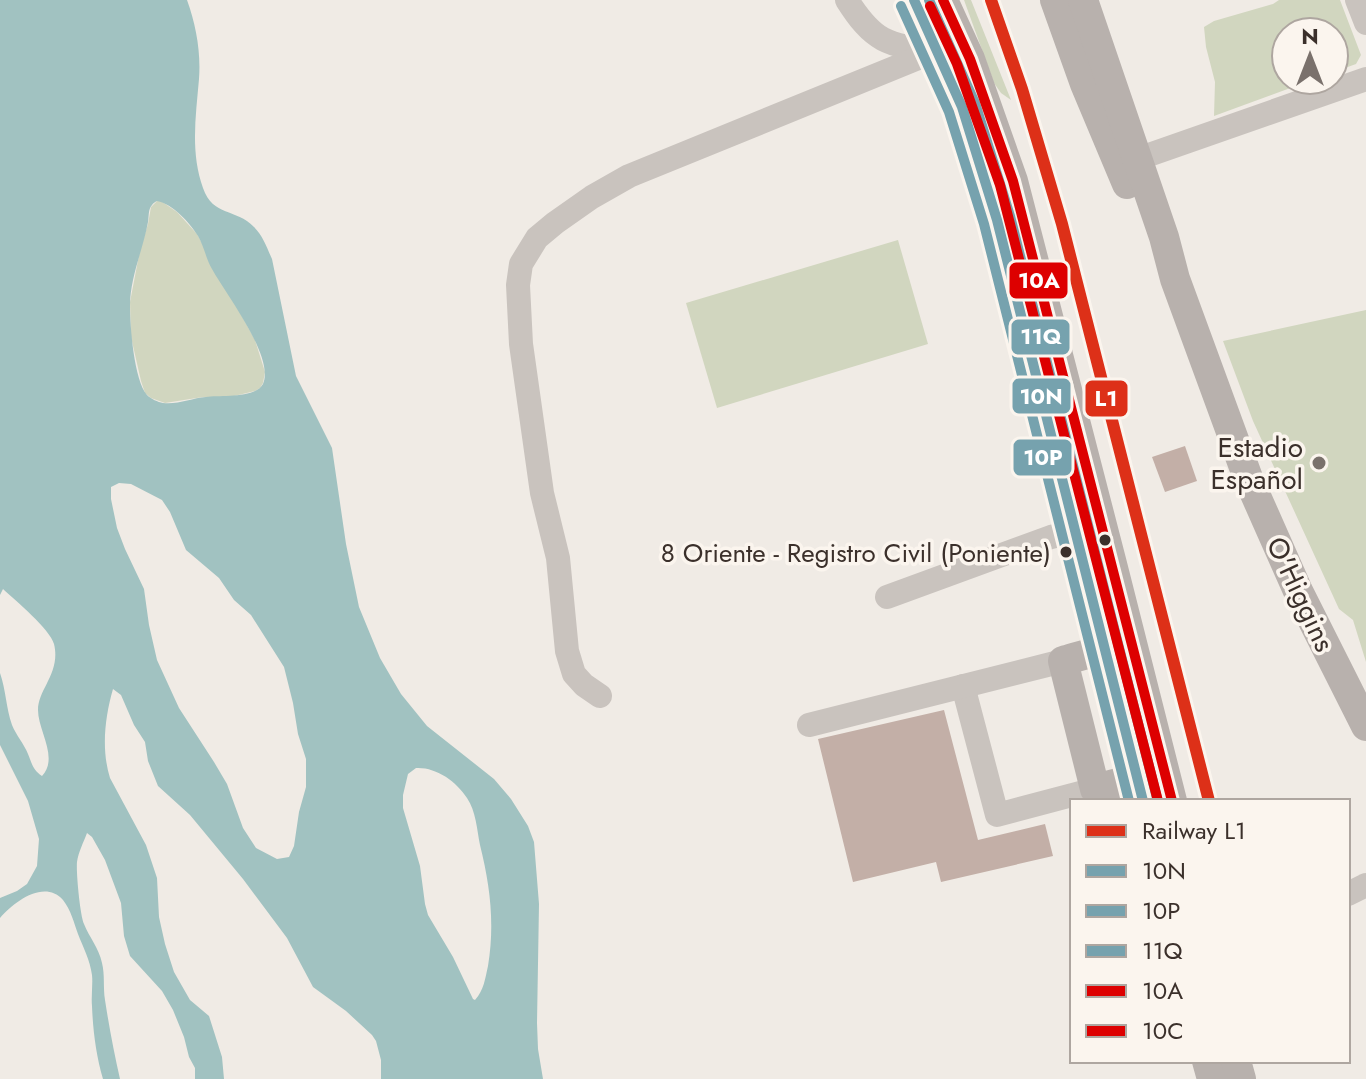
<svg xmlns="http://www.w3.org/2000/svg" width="1366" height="1079" font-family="Jost,sans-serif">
<rect width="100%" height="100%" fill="#f0ebe5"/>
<g fill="#d1d6bf">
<polygon points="964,0 971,0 1011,100 1001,93 994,83"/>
<polygon points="1279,0 1340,0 1361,55 1356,64 1334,72 1334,32 1286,32 1286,80 1312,80 1214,116 1215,82 1206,47 1204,27 1214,21 1273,4"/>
<polygon points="157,201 161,201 177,212 197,234 255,340 265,372 263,383 260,388 255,391 230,397 203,397 165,403 151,398 145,393 141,381 131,337 130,302 140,250 148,224 151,207"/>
<polygon points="898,240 928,344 717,408 686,303"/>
<polygon points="1366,310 1366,662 1353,620 1339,609 1253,421 1223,341"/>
</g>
<path fill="#a1c2c1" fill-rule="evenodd" d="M 0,0 L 187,0 C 196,25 201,52 199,79 C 196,115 190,152 203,188 C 213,217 236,208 254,227 C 263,236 267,248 272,259 L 296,376 L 332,448 L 346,544 L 359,607 L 380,658 L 401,694 L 427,726 L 494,779 L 511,799 L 528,826 L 534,842 L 539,904 L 537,1023 L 538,1049 L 543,1079 L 381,1079 L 381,1060 L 376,1041 L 372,1035 L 346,1011 L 313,987 L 287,938 L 243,879 L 190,815 L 158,786 L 148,761 L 145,742 L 134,725 L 121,695 L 113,689 C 105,717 101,749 110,778 L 146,845 L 157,878 L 159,917 L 165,944 L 174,972 L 190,1000 L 209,1016 L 222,1057 L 224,1079 L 195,1079 L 195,1068 L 189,1057 L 184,1037 L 173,1010 L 162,991 L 130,956 L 124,936 L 121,903 L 105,860 L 92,837 L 87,833 C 84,841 78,853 77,862 C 76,872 80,914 84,924 C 89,937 99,948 102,963 C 105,975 103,987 105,1000 C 109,1026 114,1053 120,1079 L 103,1079 C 96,1055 93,1031 92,1006 C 91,996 93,985 92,975 C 90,960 83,947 78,934 C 74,923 71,910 63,900 C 44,879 14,902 0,918 L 0,898 L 17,891 L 27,884 L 37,866 L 39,839 L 28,801 L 0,745 L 0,673 C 6,690 6,708 12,725 C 16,735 24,744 28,754 C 32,764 33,770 42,776 C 59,758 38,731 38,710 C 38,689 61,673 54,644 C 50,629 16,601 3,589 L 0,595 ZM 157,201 C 173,204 189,222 198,236 C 204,246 206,259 212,269 C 225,293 275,357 263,384 C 255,399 220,395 206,397 C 192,398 177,405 163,403 C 158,402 151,399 147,395 C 134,380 130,326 130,306 C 130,277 143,250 148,222 C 149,217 148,209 152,205 C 153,203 155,202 157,201 ZM 119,483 L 131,484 L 162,500 L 170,512 L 186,550 L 219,578 L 234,600 L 251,615 L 284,667 L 293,703 L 298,734 L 306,759 L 306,787 L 299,812 L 294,846 L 289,857 L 277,859 L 256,848 L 243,828 L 227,784 L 214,762 L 179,708 L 157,660 L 149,625 L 144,589 L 125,549 L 117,528 L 111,499 L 111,487 ZM 416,768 C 436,767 456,781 467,798 C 476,811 477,830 480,845 C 490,885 495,924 488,966 C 485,979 484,990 475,1000 L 473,999 L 453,957 L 428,915 L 425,904 L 420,866 L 403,808 L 403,795 L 408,774 Z"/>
<g fill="#c3afa7">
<polygon points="1185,446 1197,481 1165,492 1152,457"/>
<polygon points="944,710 978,840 1045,824 1053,856 941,882 936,862 853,882 818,739"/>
</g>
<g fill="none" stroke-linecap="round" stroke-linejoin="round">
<g stroke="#c9c3be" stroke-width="24">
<path d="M 847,0 C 873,41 887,46 934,50"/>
<polyline points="1357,0 1366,23"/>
<polyline points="1123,164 1366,79"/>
<polyline points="887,597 1051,537 1075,531"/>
<polyline points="963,686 997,815 1095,789"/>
<polyline points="600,696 584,685 574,674 567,651 558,558 542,493 521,344 518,285 521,264 537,238 555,223 592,197 629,176 938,50"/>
<polyline points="809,725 1063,661"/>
<polyline points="1348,894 1366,885"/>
</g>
<g stroke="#b8b1ad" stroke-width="30">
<polyline points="914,0 962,107 997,220 1143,801"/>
<polyline points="943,0 970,59 1013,181 1112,564 1172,801"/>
<polyline points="1055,0 1085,84 1127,184"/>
<polyline points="1083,0 1164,237 1175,279 1248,478 1298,591 1366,726"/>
<path d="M 1123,654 C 1104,646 1082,656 1063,661 L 1095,789 L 1137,778"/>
<polyline points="1207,1061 1212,1079"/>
<polyline points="1236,1061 1241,1079"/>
</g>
<g stroke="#fbf5ee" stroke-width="16">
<polyline id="bus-1" points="914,0 962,107 997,220 1143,801"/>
</g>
<g stroke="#fbf5ee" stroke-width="16">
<polyline id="bus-2" points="901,6 949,112 984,224 1129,801"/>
</g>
<g stroke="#fbf5ee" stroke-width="16">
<polyline id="bus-3" points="929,0 975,103 1010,216 1157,798"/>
</g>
<g stroke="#fbf5ee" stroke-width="16">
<polyline id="bus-4" points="943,0 970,59 1013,181 1172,801"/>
</g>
<g stroke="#fbf5ee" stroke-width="16">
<polyline id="bus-5" points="930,6 957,64 1000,185 1158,801"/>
</g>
<use href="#bus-1" stroke="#76a2ae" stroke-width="10"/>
<use href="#bus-2" stroke="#76a2ae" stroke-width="10"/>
<use href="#bus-3" stroke="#76a2ae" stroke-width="10"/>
<use href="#bus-4" stroke="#d00" stroke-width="10"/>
<use href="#bus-5" stroke="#d00" stroke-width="10"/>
<g stroke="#fbf5ee" stroke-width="18">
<polyline id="rail-1" points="991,0 1022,89 1062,224 1209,801"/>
</g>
<use href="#rail-1" stroke="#dd3018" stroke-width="12"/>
</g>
<circle fill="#7a716c" stroke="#fbf5ee" stroke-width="3" cx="1319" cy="463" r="8"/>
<g fill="#3b302b" stroke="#fbf5ee" stroke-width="3">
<circle cx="1105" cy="540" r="7"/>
<circle cx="1066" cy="552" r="7"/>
</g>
<g text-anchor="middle" stroke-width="7" stroke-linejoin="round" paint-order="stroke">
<g font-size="26" fill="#3b302b" stroke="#fbf5ee" text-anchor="end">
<text x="1051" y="562">8 Oriente - Registro Civil (Poniente)</text>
</g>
<g font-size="28" fill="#3b302b" stroke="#fbf5ee" text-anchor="end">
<text x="1303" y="457">Estadio<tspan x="1303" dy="32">Español</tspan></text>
</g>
<g font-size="28" fill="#3b302b" stroke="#fbf5ee">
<text transform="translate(1301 594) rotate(65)" y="10">O'Higgins</text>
</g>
</g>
<g stroke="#fbf5ee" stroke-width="3">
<rect x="1008" y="261" width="61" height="39" rx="8" fill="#d00"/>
<rect x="1010" y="318" width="61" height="38" rx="8" fill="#76a2ae"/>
<rect x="1011" y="377" width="61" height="38" rx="8" fill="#76a2ae"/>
<rect x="1084" y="379" width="45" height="39" rx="8" fill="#dd3018"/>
<rect x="1012" y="438" width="61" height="39" rx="8" fill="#76a2ae"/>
</g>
<g font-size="22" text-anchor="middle" font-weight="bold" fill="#fff">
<text x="1039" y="288">10A</text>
<text x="1041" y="344">11Q</text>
<text x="1041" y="404">10N</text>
<text x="1106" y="406">L1</text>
<text x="1043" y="465">10P</text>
</g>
<rect x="1070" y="799" width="280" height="264" fill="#fbf5ee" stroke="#aea6a0" stroke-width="2"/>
<rect x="1086" y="825" width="40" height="12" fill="#dd3018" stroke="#aea6a0" stroke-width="2"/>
<text x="1142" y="839" font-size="24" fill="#3b302b">Railway L1</text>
<rect x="1086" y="865" width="40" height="12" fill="#76a2ae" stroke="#aea6a0" stroke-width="2"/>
<text x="1142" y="879" font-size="24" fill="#3b302b">10N</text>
<rect x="1086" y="905" width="40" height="12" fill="#76a2ae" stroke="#aea6a0" stroke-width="2"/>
<text x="1142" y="919" font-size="24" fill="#3b302b">10P</text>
<rect x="1086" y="945" width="40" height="12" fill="#76a2ae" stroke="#aea6a0" stroke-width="2"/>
<text x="1142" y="959" font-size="24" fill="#3b302b">11Q</text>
<rect x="1086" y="985" width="40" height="12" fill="#dd0000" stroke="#aea6a0" stroke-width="2"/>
<text x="1142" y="999" font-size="24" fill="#3b302b">10A</text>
<rect x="1086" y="1025" width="40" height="12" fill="#dd0000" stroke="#aea6a0" stroke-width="2"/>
<text x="1142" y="1039" font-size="24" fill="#3b302b">10C</text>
<g transform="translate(1310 56)"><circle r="38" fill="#fbf5ee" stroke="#aea6a0" stroke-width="2"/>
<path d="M0-6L14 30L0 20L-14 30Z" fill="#7a716c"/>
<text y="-12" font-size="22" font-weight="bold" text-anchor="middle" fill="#3b302b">N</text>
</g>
</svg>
